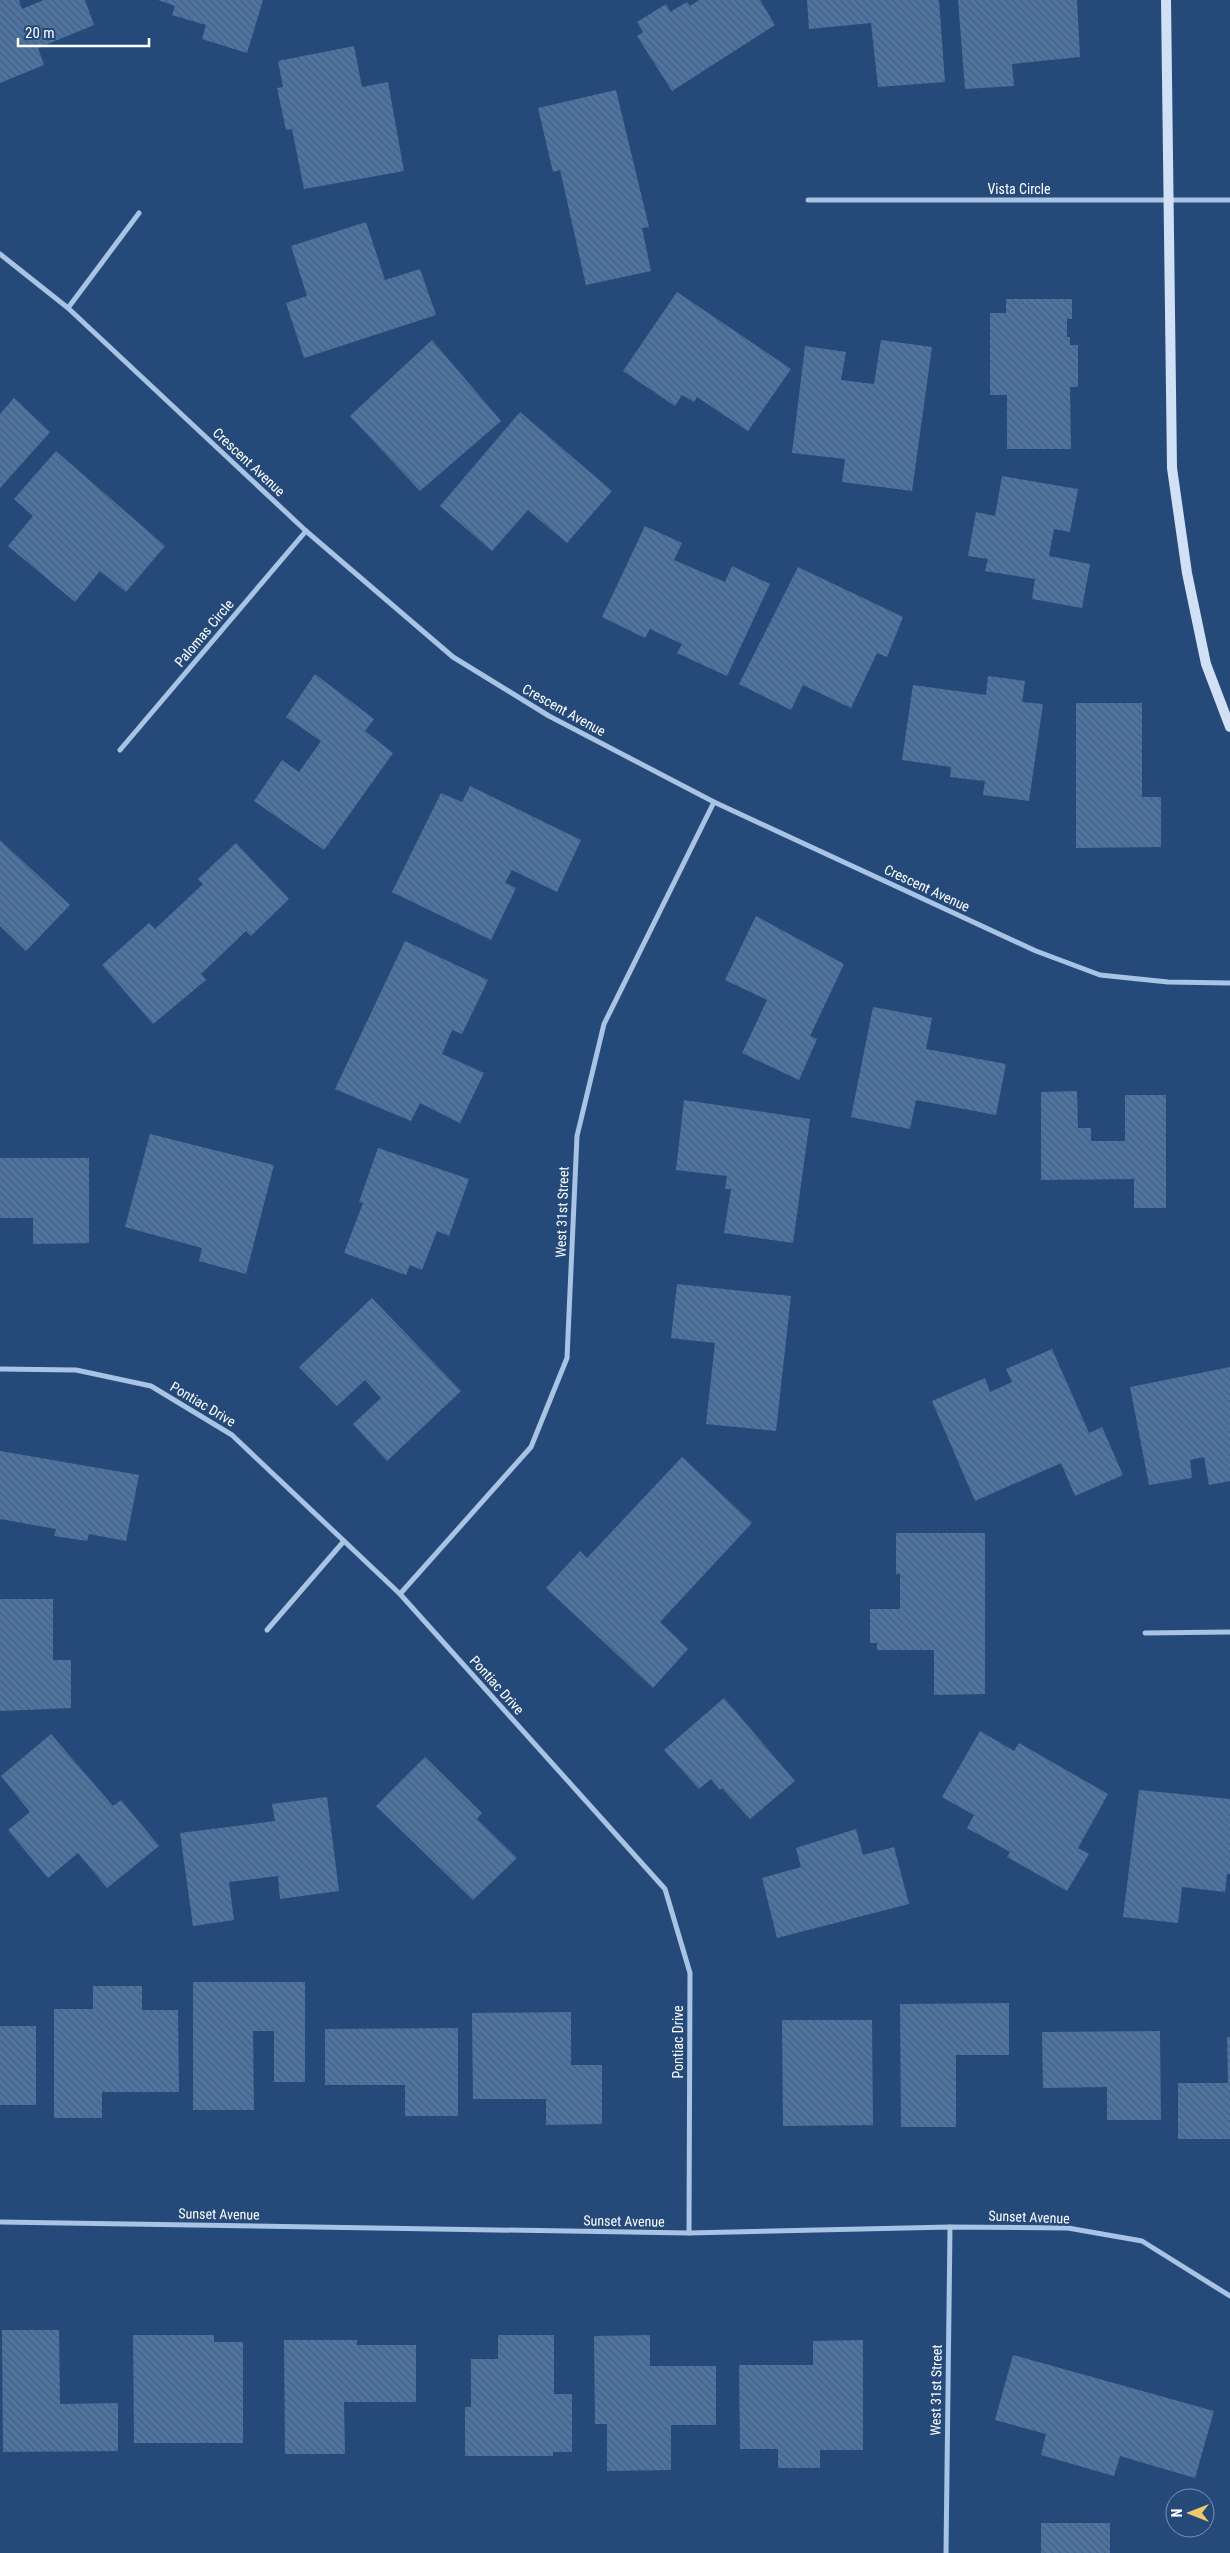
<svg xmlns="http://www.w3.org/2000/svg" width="1230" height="2553" font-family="'Roboto Condensed',sans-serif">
<defs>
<pattern id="building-back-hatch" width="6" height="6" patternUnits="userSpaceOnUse" patternTransform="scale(1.25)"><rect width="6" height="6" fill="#4d74a3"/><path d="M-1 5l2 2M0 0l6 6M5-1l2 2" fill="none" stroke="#4c5e73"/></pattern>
</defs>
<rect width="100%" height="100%" fill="#254a7a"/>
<g fill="url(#building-back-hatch)">
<polygon points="0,0 19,0 22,9 44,0 85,0 94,25 38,48 44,65 0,83"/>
<polygon points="158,0 263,0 247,53 202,39 206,25 172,15 175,6"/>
<polygon points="699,0 760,0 775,25 672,91 637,36 643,32 637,22 666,4 670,12 687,2 690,6"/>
<polygon points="807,0 939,0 945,82 878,87 871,23 809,29"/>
<polygon points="958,0 1077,0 1080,57 1012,64 1014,86 965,89"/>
<polygon points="354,46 362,87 388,82 404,171 304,189 292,129 286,130 277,88 283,87 278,61"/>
<polygon points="616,90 649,227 642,228 651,271 586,285 560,170 553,172 538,108"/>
<polygon points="366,222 385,280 420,269 436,315 304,358 286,303 307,296 291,246"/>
<polygon points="677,292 791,369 748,431 697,397 694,402 682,395 675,406 623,371"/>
<polygon points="1006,299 1072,299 1072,319 1067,319 1067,337 1070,337 1070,345 1078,345 1078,387 1070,387 1071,449 1007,449 1007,395 990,395 990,313 1006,313"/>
<polygon points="432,340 501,421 420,491 350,416"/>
<polygon points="881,340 932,347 912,491 842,482 845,459 792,453 805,346 846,352 841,380 874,384"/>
<polygon points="14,398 50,432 0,488 0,414"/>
<polygon points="520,412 612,491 567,543 528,510 492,551 440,506"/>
<polygon points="56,451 165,546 126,592 100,571 75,602 8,546 33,516 14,499"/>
<polygon points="1002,476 1078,489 1070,532 1054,529 1049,556 1090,564 1082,608 1032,599 1035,579 985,571 988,559 968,556 976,512 995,516"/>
<polygon points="645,526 682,543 674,560 725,582 732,566 770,584 727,676 677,653 682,644 650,629 645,638 602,617"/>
<polygon points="798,567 903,617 887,657 877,653 851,708 803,685 791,710 739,684"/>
<polygon points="315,674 374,719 365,731 393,753 324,850 254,801 282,760 299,772 321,741 286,717"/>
<polygon points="988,676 1025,681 1022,702 1043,704 1029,801 983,795 985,781 950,777 951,767 902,760 913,685 986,695"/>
<polygon points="1076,703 1142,703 1142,797 1161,797 1161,847 1076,848"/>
<polygon points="470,786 581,840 557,892 512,870 505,883 516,888 491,940 392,892 441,793 462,802"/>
<polygon points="0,840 70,905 26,951 0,926"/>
<polygon points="236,843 289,899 251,936 246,931 201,974 206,980 153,1024 102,965 149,923 155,929 203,884 198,879"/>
<polygon points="756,916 844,964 810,1036 817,1039 799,1080 742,1053 767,1000 725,980"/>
<polygon points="405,941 488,980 462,1034 452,1030 442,1054 484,1073 460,1123 420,1103 411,1121 335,1089"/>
<polygon points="873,1007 932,1018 926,1049 1006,1064 996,1115 916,1100 910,1129 851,1117"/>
<polygon points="1077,1091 1078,1128 1091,1128 1091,1141 1125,1141 1125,1095 1166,1095 1166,1208 1134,1208 1134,1179 1041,1180 1041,1092"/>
<polygon points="684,1100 810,1119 793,1243 724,1233 731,1189 725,1189 727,1176 676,1170"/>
<polygon points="150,1134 274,1165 246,1274 199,1261 202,1248 125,1227"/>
<polygon points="378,1148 469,1179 449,1236 437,1231 422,1270 410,1265 406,1275 344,1253 363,1203 359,1202"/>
<polygon points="0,1158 89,1158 89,1243 33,1244 33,1218 0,1218"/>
<polygon points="677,1284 791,1296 776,1431 706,1424 715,1343 671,1338"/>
<polygon points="372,1298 461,1391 387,1461 353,1424 381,1398 365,1380 337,1406 299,1367"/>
<polygon points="1052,1349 1089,1433 1102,1427 1123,1475 1075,1496 1061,1463 975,1501 932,1401 985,1378 990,1392 1012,1382 1006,1369"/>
<polygon points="1230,1367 1230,1481 1209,1485 1204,1457 1190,1460 1192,1478 1149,1485 1130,1387"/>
<polygon points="0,1451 139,1475 126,1541 89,1534 87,1541 54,1536 56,1529 0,1519"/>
<polygon points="682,1457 752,1523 660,1622 688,1649 653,1688 546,1588 580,1551 587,1558"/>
<polygon points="896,1533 985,1533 985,1694 934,1695 934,1650 877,1650 877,1643 870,1643 870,1609 900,1609 900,1574 896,1574"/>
<polygon points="0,1599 53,1599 53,1660 71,1660 71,1708 0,1711"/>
<polygon points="724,1698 795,1781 750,1819 722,1788 720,1790 711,1779 699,1789 664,1750"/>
<polygon points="980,1731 1014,1751 1019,1743 1108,1794 1078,1848 1089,1854 1067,1891 1007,1857 1010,1852 967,1828 974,1815 942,1797"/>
<polygon points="51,1734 113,1806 121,1800 159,1846 107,1888 78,1853 48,1878 8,1830 30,1812 1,1776"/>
<polygon points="425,1757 482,1813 477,1819 517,1858 473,1900 376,1806"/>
<polygon points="1139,1790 1230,1799 1230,1874 1227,1874 1225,1892 1182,1887 1178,1923 1123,1917"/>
<polygon points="327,1797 339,1891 280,1899 278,1876 229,1882 234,1920 193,1926 180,1833 275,1821 272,1804"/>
<polygon points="856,1829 863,1855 894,1847 909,1904 777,1938 762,1878 801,1867 796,1848"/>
<polygon points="193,1982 305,1982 305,2082 274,2082 274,2031 253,2031 254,2110 193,2110"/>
<polygon points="93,1986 142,1986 142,2010 178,2010 179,2092 102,2092 102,2118 54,2118 54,2009 93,2009"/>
<polygon points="1009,2003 1009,2055 956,2055 956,2127 901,2127 900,2004"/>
<polygon points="571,2012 571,2065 602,2065 602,2124 546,2125 546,2099 473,2099 472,2013"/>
<polygon points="782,2020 872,2020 873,2125 783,2126"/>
<rect x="0" y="2026" width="36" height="79"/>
<polygon points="458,2028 458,2116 405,2116 405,2085 325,2085 325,2029"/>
<polygon points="1160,2031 1161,2120 1107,2120 1107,2087 1043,2088 1042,2032"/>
<polygon points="1227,2037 1230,2037 1230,2139 1178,2139 1178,2083 1228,2083"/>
<polygon points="2,2330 59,2330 60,2404 118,2403 118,2451 3,2452"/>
<polygon points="133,2335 214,2335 214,2342 243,2342 243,2443 134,2443"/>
<polygon points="498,2335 554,2335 554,2394 572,2394 572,2452 553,2452 553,2456 465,2456 465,2407 471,2407 471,2359 498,2359"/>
<polygon points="650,2335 650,2366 716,2366 716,2425 671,2425 671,2470 607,2471 607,2424 595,2424 594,2336"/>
<polygon points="284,2340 357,2340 357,2345 416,2345 416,2402 344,2402 345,2454 285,2454"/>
<polygon points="863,2340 863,2450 820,2450 820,2468 778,2468 778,2449 740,2449 739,2365 813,2365 813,2341"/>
<polygon points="1013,2355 1214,2411 1195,2478 1120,2456 1114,2476 1041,2455 1046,2434 995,2420"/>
<rect x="1041" y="2523" width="69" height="30"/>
</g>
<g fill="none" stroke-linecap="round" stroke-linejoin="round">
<g stroke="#a8c3e4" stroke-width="5">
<polyline points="808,200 1230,200"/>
<polyline points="0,254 68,308 306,531 453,657 549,716 714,802 1036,951 1100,975 1168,982 1230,983"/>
<polyline points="68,308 139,213"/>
<polyline points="120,750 306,531"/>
<polyline points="0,1369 76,1370 151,1386 232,1435 400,1594 665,1889 690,1973 689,2233"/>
<polyline points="400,1594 531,1447 567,1358 577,1136 604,1024 714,802"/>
<polyline points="267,1630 344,1541"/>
<polyline points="1145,1633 1230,1632"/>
<polyline points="0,2222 689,2233 950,2227 1068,2228 1142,2241 1230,2296"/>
<polyline points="946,2553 950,2227"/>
</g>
<polyline stroke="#d1e0f4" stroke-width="10" points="1166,0 1172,468 1187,573 1206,664 1230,727"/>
</g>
<g text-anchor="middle" stroke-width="5" stroke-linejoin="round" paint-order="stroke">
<g font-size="14" fill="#fff" stroke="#254a7a">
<text x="1019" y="194">Vista Circle</text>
<text transform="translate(249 462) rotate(43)" y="5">Crescent Avenue</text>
<text transform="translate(204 633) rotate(-50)" y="5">Palomas Circle</text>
<text transform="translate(564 710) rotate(29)" y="5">Crescent Avenue</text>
<text transform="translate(927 888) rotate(25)" y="5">Crescent Avenue</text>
<text transform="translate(562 1212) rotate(-88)" y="5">West 31st Street</text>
<text transform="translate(203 1404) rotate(31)" y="5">Pontiac Drive</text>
<text transform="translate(497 1685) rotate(48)" y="5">Pontiac Drive</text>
<text transform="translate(678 2042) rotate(-90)" y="5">Pontiac Drive</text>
<text transform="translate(219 2214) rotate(1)" y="5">Sunset Avenue</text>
<text transform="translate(1029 2217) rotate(2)" y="5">Sunset Avenue</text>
<text transform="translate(624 2221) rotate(1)" y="5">Sunset Avenue</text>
<text transform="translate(936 2390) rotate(-89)" y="5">West 31st Street</text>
</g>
</g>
<g transform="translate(1190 2513) rotate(270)"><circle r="24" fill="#254a7a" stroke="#7c92af"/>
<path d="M0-4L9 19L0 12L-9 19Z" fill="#edc86c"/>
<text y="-8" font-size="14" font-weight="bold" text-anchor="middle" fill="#ffffff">N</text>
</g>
<path d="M18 38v8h131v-8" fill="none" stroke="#ffffff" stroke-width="2.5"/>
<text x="25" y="38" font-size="15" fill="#ffffff" stroke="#254a7a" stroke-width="4" paint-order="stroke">20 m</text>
</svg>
